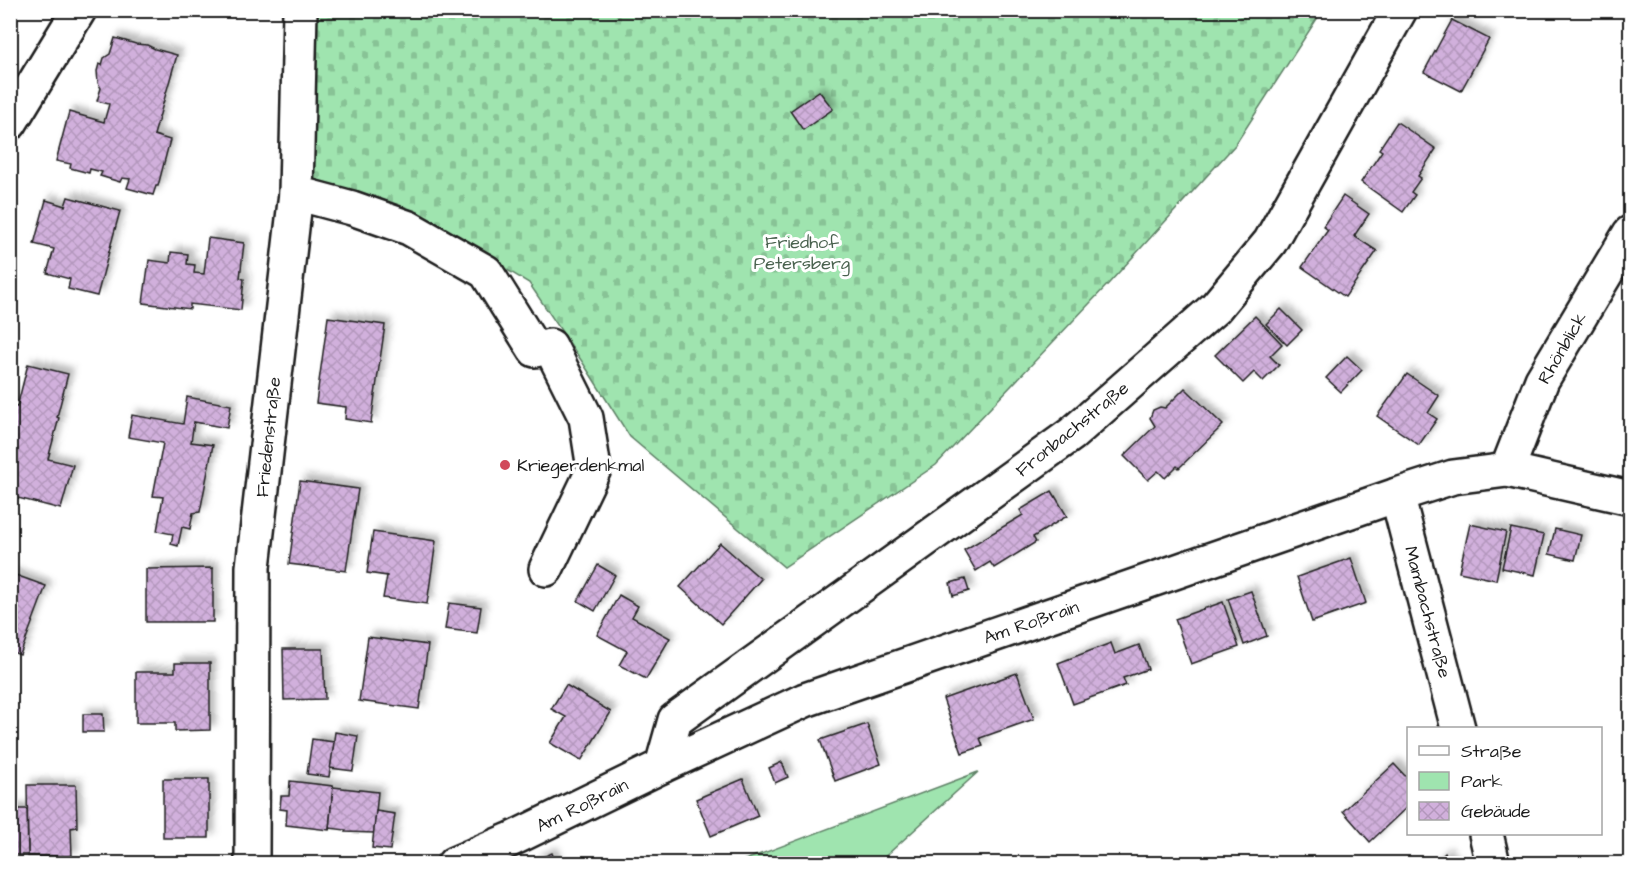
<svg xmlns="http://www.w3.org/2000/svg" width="1641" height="874" font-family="'Architects Daughter',sans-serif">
<defs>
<pattern id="cemetery-stones" width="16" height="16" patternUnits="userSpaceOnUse" patternTransform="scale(1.5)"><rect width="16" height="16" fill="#9fe4af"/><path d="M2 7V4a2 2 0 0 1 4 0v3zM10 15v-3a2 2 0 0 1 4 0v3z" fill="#88c396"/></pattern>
<pattern id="building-cross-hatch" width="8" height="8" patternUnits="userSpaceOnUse" patternTransform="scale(1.5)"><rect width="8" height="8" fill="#d1b0dc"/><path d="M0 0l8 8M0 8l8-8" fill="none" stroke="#b397bc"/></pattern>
<filter id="shadow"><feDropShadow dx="5.5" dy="-5.5" stdDeviation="3" flood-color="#0004"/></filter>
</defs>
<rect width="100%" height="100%" fill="#fff"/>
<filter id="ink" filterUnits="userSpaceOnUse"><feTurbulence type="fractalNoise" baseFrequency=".0167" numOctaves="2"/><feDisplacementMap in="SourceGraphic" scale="12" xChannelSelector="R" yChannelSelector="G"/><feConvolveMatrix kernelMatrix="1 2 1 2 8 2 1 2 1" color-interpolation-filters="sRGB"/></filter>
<g filter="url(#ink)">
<polygon fill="#9fe4af" stroke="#5e8066" stroke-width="1.5" points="978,772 878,863 737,863"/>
<polygon fill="url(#cemetery-stones)" stroke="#5e8066" stroke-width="1.5" points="310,11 1322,11 1235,145 1110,282 936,465 784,567 630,437 583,363 529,283 407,210 305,183"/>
<g fill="url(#building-cross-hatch)" stroke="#1c1c1c" stroke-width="1.5" filter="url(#shadow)">
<polygon points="1452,20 1489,39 1461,91 1424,72"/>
<polygon points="115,38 136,44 147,45 155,49 177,55 154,135 170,140 158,186 156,186 153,195 127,188 130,179 122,178 120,182 100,176 102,172 90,169 89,173 70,168 71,164 56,161 69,112 104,122 109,104 97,101 101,88 98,83 97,71 99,64 102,65 104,58 110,54"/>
<polygon points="819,91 833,109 803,130 790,111"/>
<polygon points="1397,122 1436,149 1418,176 1421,178 1411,192 1415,195 1403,212 1361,182 1382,151 1379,149"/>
<polygon points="1343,196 1369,214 1354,236 1377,251 1345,297 1302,267 1328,230 1323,226"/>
<polygon points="68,197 120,211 97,296 68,289 70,279 47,273 54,249 34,244 46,200 65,206"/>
<polygon points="208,238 244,243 240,278 244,279 241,310 190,304 190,309 143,303 149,260 170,263 171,252 188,254 187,264 195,265 194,273 204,274"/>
<polygon points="1281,309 1302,330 1287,345 1266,324"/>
<polygon points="1255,316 1282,344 1270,356 1279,365 1263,381 1254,372 1243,383 1215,355"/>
<polygon points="328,317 385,325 371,423 345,419 346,407 316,403"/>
<polygon points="1347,356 1362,370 1341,392 1326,378"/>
<polygon points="28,364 68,374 57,417 59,418 48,459 73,465 61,509 10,496 10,471 16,451 10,450 10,405 17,407"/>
<polygon points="1407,374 1439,396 1428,413 1437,419 1419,445 1377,416"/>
<polygon points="1185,388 1223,425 1179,468 1177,466 1165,478 1158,471 1148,480 1124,456 1155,426 1150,418 1153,410 1160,407 1165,408"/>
<polygon points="187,397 231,405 227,428 194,422 191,442 213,445 200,512 193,513 190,529 182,527 178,546 171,544 173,534 157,531 163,497 153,496 163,443 128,437 132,415 183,424"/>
<polygon points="300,481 358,489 346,571 289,564"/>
<polygon points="1052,491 1067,516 1033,537 1036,542 994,568 990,562 976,571 964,550 1023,515 1020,510"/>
<polygon points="1470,524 1506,532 1496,580 1459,572"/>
<polygon points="1511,528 1544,535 1535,575 1502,568"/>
<polygon points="1555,529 1581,535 1575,560 1549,554"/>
<polygon points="373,532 436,541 427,604 383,598 387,576 367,573"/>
<polygon points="720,543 761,579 721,624 680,587"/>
<polygon points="1351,558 1366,603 1312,622 1297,577"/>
<polygon points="598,565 615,575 595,611 578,601"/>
<polygon points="213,568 213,622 146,622 146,569"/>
<polygon points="10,573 46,586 20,655 10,651"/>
<polygon points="965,579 969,591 953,596 950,583"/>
<polygon points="1251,591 1267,636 1244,645 1228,599"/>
<polygon points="619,595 638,606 632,617 670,638 646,679 619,665 627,651 597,635"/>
<polygon points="1223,602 1239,647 1191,664 1175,619"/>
<polygon points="449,603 481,607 477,633 445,629"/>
<polygon points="368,637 428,645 419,709 359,701"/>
<polygon points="1111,643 1115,654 1139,645 1148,669 1123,678 1126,685 1073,704 1058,663"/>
<polygon points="283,649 323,649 325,699 284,700"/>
<polygon points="175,663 210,663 210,730 175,731 175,723 136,723 136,672 175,672"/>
<polygon points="1017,673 1034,719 980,738 983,746 962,753 943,699"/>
<polygon points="566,685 611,712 581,761 550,743 566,717 551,709"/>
<polygon points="83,714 103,714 104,732 83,732"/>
<polygon points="867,724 881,764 835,781 820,740"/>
<polygon points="335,732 358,736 353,771 330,768"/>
<polygon points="312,739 334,742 329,777 307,774"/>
<polygon points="782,762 788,777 775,783 769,768"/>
<polygon points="1394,764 1408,779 1408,806 1370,842 1343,811"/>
<rect x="163" y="779" width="46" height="59"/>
<polygon points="743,779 758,816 711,836 696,799"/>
<polygon points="290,781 333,786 329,830 286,825 287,810 280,809 281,796 289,796"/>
<polygon points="27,785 76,785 77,827 71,828 72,856 28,856"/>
<polygon points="333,787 378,792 374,833 345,832 346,830 330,828 329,830"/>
<polygon points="11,809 27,809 28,855 11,855"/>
<polygon points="376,811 395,814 390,850 372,848"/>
<polygon points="552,853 556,864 538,864 536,860"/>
<polygon points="1445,853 1454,864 1434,864"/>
</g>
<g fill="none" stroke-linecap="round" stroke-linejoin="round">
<g stroke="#1c1c1c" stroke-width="38">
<g id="minor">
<polyline points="10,123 79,10"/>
<polyline points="296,193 352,208 409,228 486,272 535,350 550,346 586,418 594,469 546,569"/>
<polyline points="1507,470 1542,380 1630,233"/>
<polyline points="1397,495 1458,728"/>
<polyline points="662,766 675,720 1072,434 1215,308 1270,242 1400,10"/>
<polyline points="1486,834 1493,864"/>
<polyline points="252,864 253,567 296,193 300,10"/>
<polyline points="454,864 510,840 662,766 805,700 1397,495 1453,477 1507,470 1630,498"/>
</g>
</g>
<use href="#minor" stroke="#fff" stroke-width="33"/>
</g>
</g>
<circle fill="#d1495b" stroke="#fff" stroke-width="2" cx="505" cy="465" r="6"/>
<g text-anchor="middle" stroke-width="6" stroke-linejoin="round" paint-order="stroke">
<g font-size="18" fill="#4a624f" stroke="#fff">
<text x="802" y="248">Friedhof<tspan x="802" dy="21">Petersberg</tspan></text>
</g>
<g font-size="18" fill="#1c1c1c" stroke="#fff">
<text transform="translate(1562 348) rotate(-60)" y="6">Rhönblick</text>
<text transform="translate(1072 429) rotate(-39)" y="6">Fronbachstraße</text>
<text transform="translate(268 437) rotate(-84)" y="6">Friedenstraße</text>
<text transform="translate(1428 612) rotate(75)" y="6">Mambachstraße</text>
<text transform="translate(1031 622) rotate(-19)" y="6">Am Roßrain</text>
<text transform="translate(582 805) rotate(-26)" y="6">Am Roßrain</text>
</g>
<g font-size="18" fill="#1c1c1c" stroke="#fff" text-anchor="start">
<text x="517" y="471">Kriegerdenkmal</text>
</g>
</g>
<rect width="1641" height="874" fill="none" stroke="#fff" stroke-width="36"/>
<rect x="18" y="18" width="1605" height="838" fill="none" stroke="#1c1c1c" stroke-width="2" filter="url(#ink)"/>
<rect x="1407" y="727" width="195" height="108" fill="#ffffff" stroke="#a4a4a4" stroke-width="1.5"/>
<rect x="1419" y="746" width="30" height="9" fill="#ffffff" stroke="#a4a4a4" stroke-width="1.5"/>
<text x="1461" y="757" font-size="18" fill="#1c1c1c">Straße</text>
<rect x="1419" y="772" width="30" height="18" fill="#9fe4af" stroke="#a4a4a4" stroke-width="1.5"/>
<text x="1461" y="787" font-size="18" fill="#1c1c1c">Park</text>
<rect x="1419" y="802" width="30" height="18" fill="url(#building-cross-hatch)" stroke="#a4a4a4" stroke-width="1.5"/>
<text x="1461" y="817" font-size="18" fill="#1c1c1c">Gebäude</text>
</svg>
